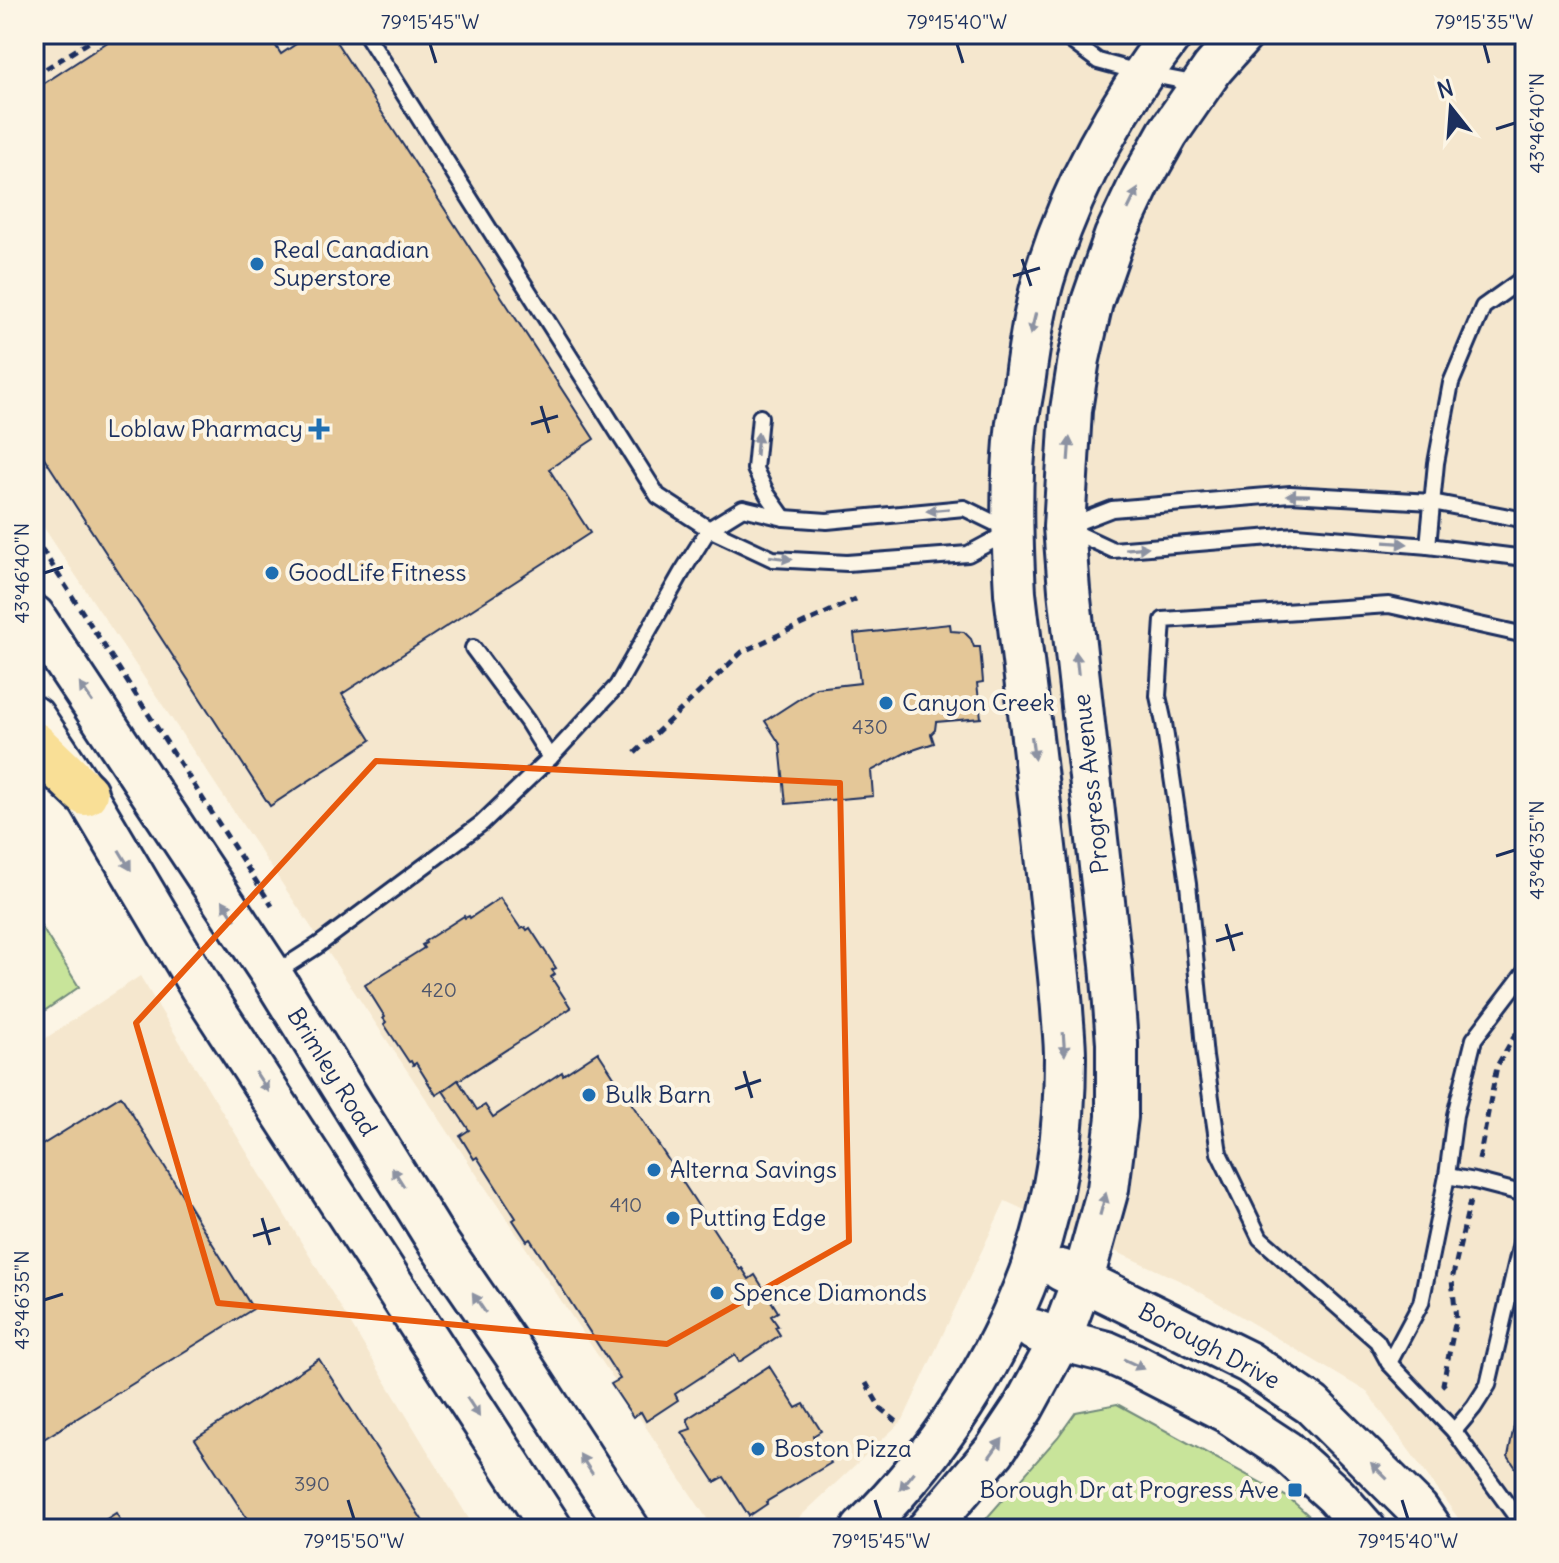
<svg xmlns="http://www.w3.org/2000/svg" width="1559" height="1563" font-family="Delius,sans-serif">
<rect width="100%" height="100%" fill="#fcf5e5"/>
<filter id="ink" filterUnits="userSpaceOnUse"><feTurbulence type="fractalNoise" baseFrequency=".0125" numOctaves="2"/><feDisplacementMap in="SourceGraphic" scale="16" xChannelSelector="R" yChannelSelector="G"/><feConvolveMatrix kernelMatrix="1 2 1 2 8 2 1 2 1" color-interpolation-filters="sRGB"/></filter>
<g filter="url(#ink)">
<g fill="#f5e7ce">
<polygon points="43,34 1525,34 1525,1529 1466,1529 1367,1392 1185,1283 1005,1201 903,1420 787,1529 714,1529 34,513 34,40"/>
<polygon points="140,976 475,1529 34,1529 34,1046"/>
</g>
<g fill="#c8e49a" stroke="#728a7c" stroke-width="2">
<polygon points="34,915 79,987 34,1018"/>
<polygon points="1117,1404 1289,1498 1324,1529 977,1529 1058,1437 1076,1412"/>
</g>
<g fill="#e4c798" stroke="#1b2f5e" stroke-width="2">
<polygon points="120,34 268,34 281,54 311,34 331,34 594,439 549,469 590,533 342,694 371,740 270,806 34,442 34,90"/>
<polygon points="950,624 951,631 964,632 971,639 974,647 980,647 983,682 977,683 981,718 936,722 935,730 931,734 934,743 907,752 871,771 873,796 786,804 780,744 765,721 816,688 860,683 854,634"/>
<polygon points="500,898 521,929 525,927 527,930 530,928 556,968 552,970 555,974 551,977 571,1008 436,1095 416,1063 413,1065 411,1061 409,1062 384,1024 386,1022 383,1018 385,1017 365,985 424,948 422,945 426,943 425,941 464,916 465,918 469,916 470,918"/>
<polygon points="598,1052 740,1270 742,1268 749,1279 755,1275 778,1312 771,1316 778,1326 775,1327 780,1335 739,1362 735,1355 675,1394 678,1400 646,1421 641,1412 633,1417 611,1384 620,1379 530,1239 527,1241 513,1220 516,1218 477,1157 474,1159 460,1136 469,1130 443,1091 458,1080 477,1110 485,1105 493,1117 562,1072 563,1075"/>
<polygon points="121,1096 253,1309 34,1445 34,1150"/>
<polygon points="319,1359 428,1529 254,1529 195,1439"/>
<polygon points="769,1366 796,1408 804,1404 821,1431 813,1436 831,1463 766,1502 767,1504 749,1516 724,1477 715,1482 682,1432 691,1429 687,1419"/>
<polygon points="1525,1370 1525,1482 1508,1456"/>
<polygon points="36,1508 50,1529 34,1529 34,1509"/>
<polygon points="116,1513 126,1529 91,1529"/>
</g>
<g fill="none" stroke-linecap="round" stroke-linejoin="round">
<g stroke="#1b2f5e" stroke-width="20">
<g id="lane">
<polyline points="366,34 658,496 709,529 773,559 847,563 968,554 1009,532"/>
<polyline points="1062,34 1098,61 1142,73 1198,84"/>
<polyline points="760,417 755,469 767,494 784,518"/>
<polyline points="1068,526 1112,509 1290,494 1432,502 1525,520"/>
<polyline points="1068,529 1113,550 1296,535 1428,546 1525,558"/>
<polyline points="1428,546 1436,463 1451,383 1483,307 1525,277"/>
<polyline points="473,648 527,721 550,758"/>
<polyline points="275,973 317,946 482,823 550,758 617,686 682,572 709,529 743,508 784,518 827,521 964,508 1009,530"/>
<polyline points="1447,1176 1475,1181 1525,1194"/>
<polyline points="1389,1363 1421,1303 1447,1176 1455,1115 1474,1039 1525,972"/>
<polyline points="1454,1431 1474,1407 1488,1385 1525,1226"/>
<polyline points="1525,1529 1454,1431 1389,1363 1377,1341 1260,1238 1219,1153 1205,1057 1188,884 1164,723 1158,696 1163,620 1389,605 1525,635"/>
</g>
</g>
<g stroke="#1b2f5e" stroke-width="46">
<g id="secondary">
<polyline points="34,616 272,975 439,1244 520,1362 629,1529"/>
<polyline points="34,717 85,793 202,990 552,1529"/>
<polyline points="1061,1270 1248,1362 1312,1405 1418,1510 1431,1529"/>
<polyline points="1034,1330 1060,1340 1107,1352 1134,1364 1227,1412 1286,1451 1336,1496 1365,1529"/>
<path d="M 862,1529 C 938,1454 998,1362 1034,1261 C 1057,1196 1065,1125 1065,1057 C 1065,1041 1063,1025 1062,1009 C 1058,961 1052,912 1047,864 C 1036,774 1026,683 1015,593 C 1012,537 1010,479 1017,423 C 1020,405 1024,387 1026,369 C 1031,335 1036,301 1047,268 C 1074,184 1118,104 1172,34"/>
<polyline points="928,1529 995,1450 1023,1408 1060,1340 1083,1279 1108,1189 1117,1117 1117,1043 1111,964 1069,590 1064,527 1071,410 1079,359 1092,302 1115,236 1141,181 1168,133 1213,68 1243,34"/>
</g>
</g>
<g stroke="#1b2f5e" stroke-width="50">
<polyline id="highway" points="34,744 85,793"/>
</g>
<g stroke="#1b2f5e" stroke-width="5" stroke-dasharray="8 6" stroke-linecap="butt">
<polyline points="34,76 102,34"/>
<polyline points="34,537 272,906"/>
<polyline points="635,753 742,652 856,599"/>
<polyline points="1479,1160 1497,1066 1525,1018"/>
<polyline points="866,1383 881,1409 901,1425"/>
<polyline points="1445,1386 1443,1384 1456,1319 1452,1280 1470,1201"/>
</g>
<use href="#lane" stroke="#fcf5e5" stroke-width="14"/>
<use href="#secondary" stroke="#fcf5e5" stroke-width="40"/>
<use href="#highway" stroke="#f9df96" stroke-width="44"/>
</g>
<defs><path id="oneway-solid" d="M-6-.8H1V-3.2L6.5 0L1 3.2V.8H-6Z" transform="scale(2)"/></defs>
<g fill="#8c92a2">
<use href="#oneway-solid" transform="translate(1133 199) rotate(-64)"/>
<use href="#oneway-solid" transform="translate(1033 324) rotate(104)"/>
<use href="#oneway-solid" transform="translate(757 444) rotate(-85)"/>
<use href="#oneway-solid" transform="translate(1069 449) rotate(-86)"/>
<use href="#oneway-solid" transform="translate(1298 495) rotate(-179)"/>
<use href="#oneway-solid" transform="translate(938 510) rotate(175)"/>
<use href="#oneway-solid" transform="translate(1396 543) rotate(4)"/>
<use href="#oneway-solid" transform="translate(1137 548) rotate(-5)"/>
<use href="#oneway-solid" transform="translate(781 558) rotate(8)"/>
<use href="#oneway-solid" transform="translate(1077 663) rotate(-96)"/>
<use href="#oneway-solid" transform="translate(86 693) rotate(-124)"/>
<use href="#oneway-solid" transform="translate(1033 748) rotate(83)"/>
<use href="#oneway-solid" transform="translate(125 860) rotate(59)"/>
<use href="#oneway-solid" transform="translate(229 910) rotate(-123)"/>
<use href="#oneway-solid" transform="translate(1064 1044) rotate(86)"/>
<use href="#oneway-solid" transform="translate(262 1082) rotate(57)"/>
<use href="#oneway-solid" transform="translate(398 1177) rotate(-122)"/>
<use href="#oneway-solid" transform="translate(1103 1204) rotate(-75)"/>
<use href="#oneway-solid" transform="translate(479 1303) rotate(-124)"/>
<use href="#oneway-solid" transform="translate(1134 1364) rotate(25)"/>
<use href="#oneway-solid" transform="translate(473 1407) rotate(57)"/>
<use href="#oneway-solid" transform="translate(996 1448) rotate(-54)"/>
<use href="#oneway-solid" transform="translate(586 1464) rotate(-123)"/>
<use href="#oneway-solid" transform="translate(1379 1471) rotate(-135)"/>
<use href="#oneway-solid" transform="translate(907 1481) rotate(129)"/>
</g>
</g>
<path fill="none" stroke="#e8590c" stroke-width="6" stroke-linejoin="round" d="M 376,761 L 840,783 L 849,1241 L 667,1344 L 218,1303 L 136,1023 Z"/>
<path fill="none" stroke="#1b2f5e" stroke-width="3" d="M 430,44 L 436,63M 957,44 L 963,63M 1484,44 L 1489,63M 1496,129 L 1515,123M 1022,259 L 1031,286M 1013,276 L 1040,268M 541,406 L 549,433M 531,424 L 558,416M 44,573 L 63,567M 1496,856 L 1515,850M 1226,924 L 1234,951M 1216,941 L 1243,933M 744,1071 L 752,1098M 735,1089 L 761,1080M 262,1218 L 270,1245M 253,1236 L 280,1228M 44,1300 L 63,1294M 348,1500 L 354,1519M 875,1500 L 881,1519M 1402,1500 L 1408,1519"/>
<g fill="#1f6fb2" stroke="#fcf5e5" stroke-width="3">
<circle cx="257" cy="264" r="8"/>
<path d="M315 417h8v8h8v8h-8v8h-8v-8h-8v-8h8z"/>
<circle cx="272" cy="573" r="8"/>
<circle cx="886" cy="703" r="8"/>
<circle cx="589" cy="1095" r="8"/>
<circle cx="654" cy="1170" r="8"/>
<circle cx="673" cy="1218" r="8"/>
<circle cx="717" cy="1293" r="8"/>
<circle cx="758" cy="1449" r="8"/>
<rect x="1287" y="1482" width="16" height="16" rx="4"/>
</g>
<g text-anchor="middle" stroke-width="8" stroke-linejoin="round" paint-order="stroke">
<g font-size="20" fill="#4d556c">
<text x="870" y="734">430</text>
<text x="439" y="997">420</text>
<text x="626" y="1212">410</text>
<text x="312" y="1491">390</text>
</g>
<g font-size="24" fill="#1b2f5e" stroke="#fcf5e5" text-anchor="start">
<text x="273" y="258">Real Canadian<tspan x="273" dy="28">Superstore</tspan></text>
<text x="303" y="437" text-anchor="end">Loblaw Pharmacy</text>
<text x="288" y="581">GoodLife Fitness</text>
<text x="902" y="711">Canyon Creek</text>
<text x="605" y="1103">Bulk Barn</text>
<text x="670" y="1178">Alterna Savings</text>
<text x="689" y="1226">Putting Edge</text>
<text x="733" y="1301">Spence Diamonds</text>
<text x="774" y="1457">Boston Pizza</text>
<text x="1279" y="1498" text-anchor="end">Borough Dr at Progress Ave</text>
</g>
<g font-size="24" fill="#1b2f5e" stroke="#fcf5e5">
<text transform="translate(1091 784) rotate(-96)" y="8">Progress Avenue</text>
<text transform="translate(332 1072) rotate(58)" y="8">Brimley Road</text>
<text transform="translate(1209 1346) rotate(28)" y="8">Borough Drive</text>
</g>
</g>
<rect width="1559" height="1563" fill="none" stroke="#fcf5e5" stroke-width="88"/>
<g transform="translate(1451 108) rotate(343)" stroke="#fcf5e5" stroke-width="6" paint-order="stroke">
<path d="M0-6L14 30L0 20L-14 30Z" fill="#1b2f5e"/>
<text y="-12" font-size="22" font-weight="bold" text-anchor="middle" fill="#1b2f5e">N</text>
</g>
<rect x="44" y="44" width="1471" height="1475" fill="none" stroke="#1b2f5e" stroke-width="3"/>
<g font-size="20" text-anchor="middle" fill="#1b2f5e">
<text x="430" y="29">79°15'45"W</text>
<text x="957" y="29">79°15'40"W</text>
<text x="1484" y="29">79°15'35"W</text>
<text transform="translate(1537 123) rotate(-90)" y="7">43°46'40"N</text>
<text transform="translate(22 573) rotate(-90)" y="7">43°46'40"N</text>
<text transform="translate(1537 850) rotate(-90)" y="7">43°46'35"N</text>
<text transform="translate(22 1300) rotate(-90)" y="7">43°46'35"N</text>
<text x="354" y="1548">79°15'50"W</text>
<text x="881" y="1548">79°15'45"W</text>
<text x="1408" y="1548">79°15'40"W</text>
</g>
</svg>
